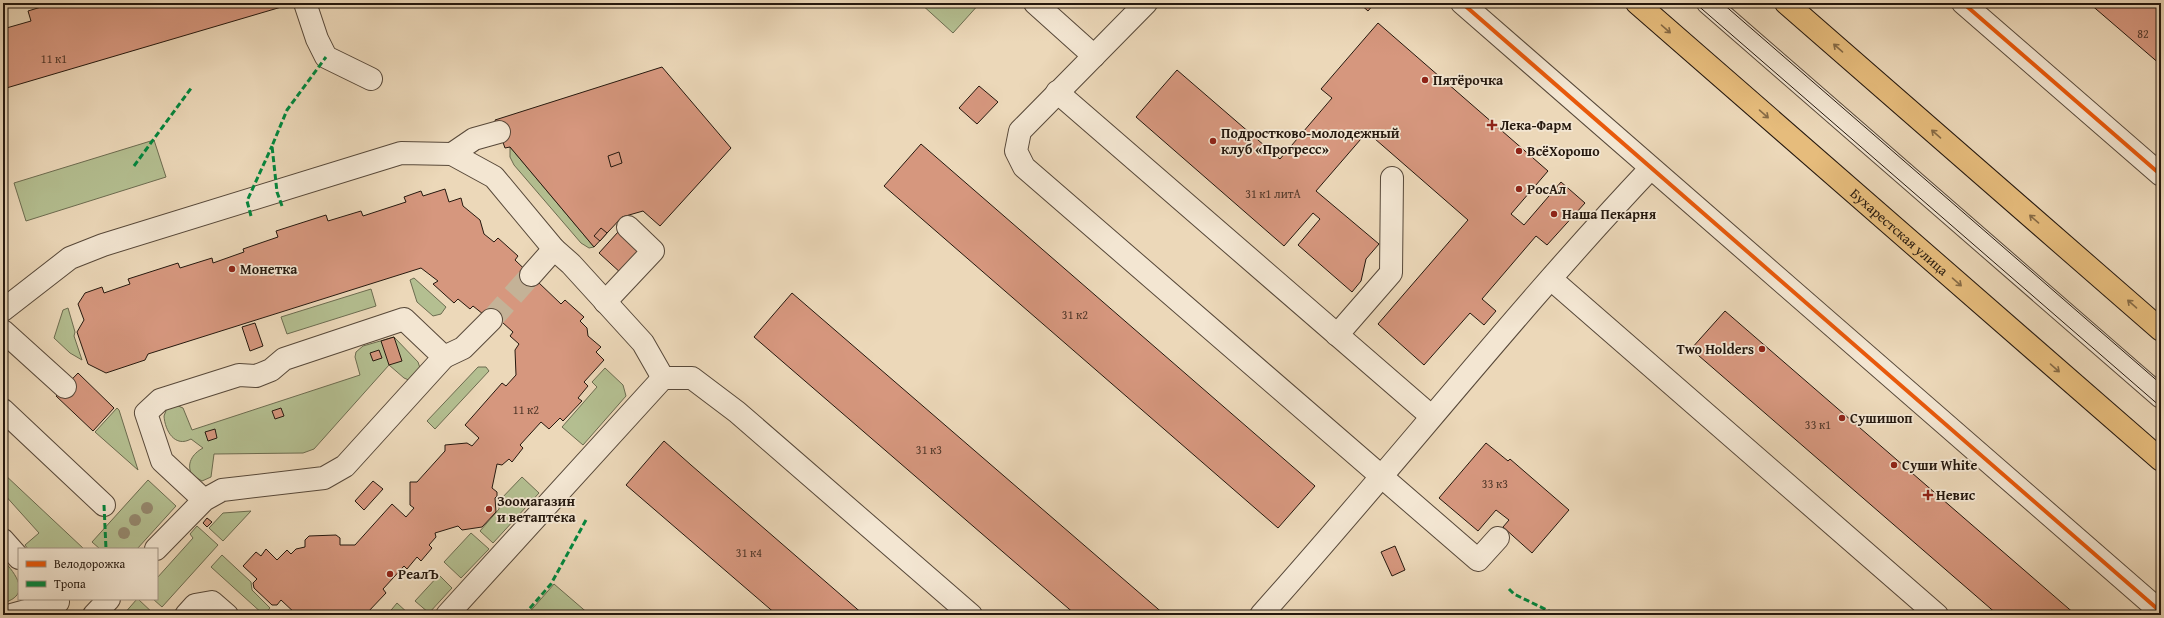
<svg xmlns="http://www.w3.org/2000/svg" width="2164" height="618" font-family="'Gentium Book Plus',serif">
<rect width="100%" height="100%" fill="#ecd8b9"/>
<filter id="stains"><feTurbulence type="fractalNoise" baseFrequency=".005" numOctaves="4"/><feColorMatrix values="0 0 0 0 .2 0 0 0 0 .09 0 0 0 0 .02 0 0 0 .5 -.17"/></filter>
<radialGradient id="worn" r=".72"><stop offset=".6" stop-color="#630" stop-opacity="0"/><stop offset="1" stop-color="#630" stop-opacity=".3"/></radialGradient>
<g fill="#b4bf91" stroke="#6c6c50">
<polygon points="920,3 980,3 953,33"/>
<polygon points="154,140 166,177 26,221 14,183"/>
<polygon points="510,147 594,247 589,248 581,243 514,165 510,157"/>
<polygon points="414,278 446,307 441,314 433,316 417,302 410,280"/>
<polygon points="371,289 376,306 287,334 281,317"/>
<polygon points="68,308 75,332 74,336 82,360 70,353 54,338 63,310"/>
<path d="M 394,337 L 418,362 L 420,368 L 411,381 L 404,378 L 389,365 L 314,449 L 303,453 L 214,454 L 211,477 L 202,481 L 192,475 C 186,464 192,454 203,448 L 191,439 C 175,448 165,431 164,416 L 167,408 L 176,405 L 183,408 L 192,430 L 360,375 L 355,357 L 356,352 L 363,346 Z"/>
<polygon points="478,367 486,367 489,371 435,429 427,421"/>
<polygon points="605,368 623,385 626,396 583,445 562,427 597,387 592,382"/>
<polygon points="117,408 119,410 138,470 95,432"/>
<polygon points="3,473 84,549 28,549 25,545 39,533 3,493"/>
<polygon points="522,477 539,493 493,543 480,531 499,509 499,501"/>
<polygon points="148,480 176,506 137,549 100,549 92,542"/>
<polygon points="251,511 223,541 209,528 223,513"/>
<polygon points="197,526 218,545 162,607 153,599 157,599 157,578 193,538 190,534"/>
<polygon points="471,533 489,549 461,578 444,562"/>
<polygon points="222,555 251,582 252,590 270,608 264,615 211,567"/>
<path d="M 3,560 C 16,574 32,595 3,603 Z"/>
<polygon points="439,575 452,588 429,613 415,601"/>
<polygon points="554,584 590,615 527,615"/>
<polygon points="137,599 138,599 155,615 123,615"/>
<polygon points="397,603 410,615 387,615"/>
</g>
<g fill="#d6977e" stroke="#25180e">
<polygon points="54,3 295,3 3,89 3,29 31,21 28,11"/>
<polygon points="1359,3 1373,3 1373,5 1368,11"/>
<polygon points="2089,3 2161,3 2161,65"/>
<polygon points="1378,23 1548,171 1511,214 1524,225 1561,182 1585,203 1547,245 1536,236 1482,299 1496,311 1484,325 1470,313 1424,365 1378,324 1468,220 1367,132 1316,191 1379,244 1366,259 1361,281 1352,292 1298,245 1320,219 1313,213 1284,246 1136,117 1177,70 1280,159 1332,98 1321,89"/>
<polygon points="662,67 731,148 660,226 643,211 622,217 594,247 510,147 505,148 495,120"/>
<polygon points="979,86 998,102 977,124 959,108"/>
<polygon points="921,144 1315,486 1278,528 884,186"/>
<polygon points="619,152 622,163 611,167 608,156"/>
<polygon points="445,189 449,202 461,198 463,206 480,220 484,234 494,242 498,238 518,256 515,260 561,304 565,300 584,317 580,321 587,328 588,336 601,347 596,352 604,360 584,382 588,386 578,398 582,401 563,421 560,418 549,429 541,422 520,445 523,448 512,462 509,459 502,465 497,464 492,488 497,492 497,496 495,498 496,512 482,527 462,530 458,526 435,533 436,537 429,545 432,548 421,561 417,557 407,569 404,566 383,589 386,593 367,613 364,610 359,615 297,615 281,600 277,605 272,605 254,588 253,583 257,579 243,566 256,552 261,556 266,549 277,560 287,550 291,554 296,549 305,547 305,540 309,536 336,535 340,538 340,545 355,545 392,504 406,517 414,508 410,505 410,482 417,482 445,451 445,445 467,443 472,446 479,438 465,425 502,383 506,386 516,375 515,350 519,344 510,336 513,332 502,322 498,326 473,306 470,309 458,299 454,303 433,284 438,281 421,268 148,354 145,360 106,373 88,364 77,332 84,320 78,304 85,293 102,287 104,293 130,284 128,279 178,263 180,268 212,258 213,263 244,252 243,249 278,237 276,231 326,215 328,221 361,211 363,216 406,202 404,197 421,191 423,196"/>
<polygon points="601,228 607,233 600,241 594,236"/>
<polygon points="618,232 641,253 622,274 599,253"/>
<polygon points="792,293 1165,615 1076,615 754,337"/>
<polygon points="1725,311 2076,615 1998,615 1691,349"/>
<polygon points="255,323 263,346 250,351 242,327"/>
<polygon points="394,337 402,361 389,365 381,341"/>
<polygon points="379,350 382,358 373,361 370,353"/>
<polygon points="78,373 114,408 93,431 56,396"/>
<polygon points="281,408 284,416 275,419 272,411"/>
<polygon points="215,429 217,438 208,441 205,432"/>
<polygon points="664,441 691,465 864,615 777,615 626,485"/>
<polygon points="1486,443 1508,461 1510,459 1569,510 1532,553 1503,527 1509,520 1496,510 1478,531 1439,498"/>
<polygon points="373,481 383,489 364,510 355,501"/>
<polygon points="207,518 212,522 207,527 203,523"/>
<polygon points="1395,546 1405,570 1392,576 1381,552"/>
</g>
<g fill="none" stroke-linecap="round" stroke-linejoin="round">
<polyline stroke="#c4b297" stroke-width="22" stroke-dasharray="22 11" stroke-linecap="butt" points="491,320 531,275"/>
<g stroke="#574839" stroke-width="24">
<g id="minor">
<polyline points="305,3 317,39 326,57 371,79"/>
<polyline points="1035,3 1094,56"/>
<polyline points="1146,3 1020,131 1016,151 1024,167 1478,560 1498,538"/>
<polyline points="1462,3 2161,612"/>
<polyline points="1708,3 2161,397"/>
<polyline points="1963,3 2161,175"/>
<polyline points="1057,92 1431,416"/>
<polyline points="452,154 474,139 499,132"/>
<polyline points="531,275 554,249"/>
<polyline points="1551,279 1937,615"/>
<polyline points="605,302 653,251 628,227"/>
<polyline points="3,310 70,258 103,245 401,153 452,154 494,177 554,249 571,264 643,343 663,378"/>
<polyline points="3,331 65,387"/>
<polyline points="1337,335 1391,273 1392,178"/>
<polyline points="444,357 463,348 491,320"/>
<polyline points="3,410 104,505"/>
<polyline points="3,540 19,558"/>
<polyline points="156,549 204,500 222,490 324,478 345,466 444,357 404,319 284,359 271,370 256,376 239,375 160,400 146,413 162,461 204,500"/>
<polyline points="11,615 58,602"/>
<polyline points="94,615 109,599"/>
<polyline points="186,615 195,605 212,602 227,615"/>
<polyline points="447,615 663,378 692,378 737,412 971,615"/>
<path d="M 1261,615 C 1393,468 1514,313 1650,169"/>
</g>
</g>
<g stroke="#25180e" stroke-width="24">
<g id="major">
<path id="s1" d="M 1637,3 L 2161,460"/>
<polyline points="1786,3 2161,330"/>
</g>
</g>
<use href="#minor" stroke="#f3e6d2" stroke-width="22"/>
<use href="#major" stroke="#e6bc7c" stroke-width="22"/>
<g stroke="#25180e" stroke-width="1">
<polyline points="1695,3 2161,407"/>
<polyline points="1722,3 2161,384"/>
</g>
<g stroke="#00873e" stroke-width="3" stroke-dasharray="6 3" stroke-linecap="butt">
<polyline points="134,166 192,87"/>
<polyline points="282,206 277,192 272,146 287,110 326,57"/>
<polyline points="251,216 247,201 272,146"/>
<polyline points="104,505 106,549"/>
<polyline points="1509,589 1514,594 1557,615"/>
<polyline points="24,611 26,615"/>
<polyline points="524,615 551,584 586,520"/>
</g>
<g stroke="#f3e6d2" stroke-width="6">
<g id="cycleway">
<polyline points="1462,3 2161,612"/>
<polyline points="1963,3 2161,175"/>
</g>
</g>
<use href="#cycleway" stroke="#e8590c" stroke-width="4"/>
</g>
<g fill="#968a70">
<circle cx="147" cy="508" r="6"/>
<circle cx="135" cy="520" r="6"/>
<circle cx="124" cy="533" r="6"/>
</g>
<defs><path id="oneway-shaft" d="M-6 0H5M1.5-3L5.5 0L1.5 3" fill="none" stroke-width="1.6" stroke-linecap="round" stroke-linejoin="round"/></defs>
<g stroke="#866a45">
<use href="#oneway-shaft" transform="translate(1666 29) rotate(41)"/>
<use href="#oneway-shaft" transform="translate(1838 48) rotate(-139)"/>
<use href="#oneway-shaft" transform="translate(1764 114) rotate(41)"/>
<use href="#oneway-shaft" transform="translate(1936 134) rotate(-139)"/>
<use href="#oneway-shaft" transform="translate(2034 219) rotate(-139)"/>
<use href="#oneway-shaft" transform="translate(1957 282) rotate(41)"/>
<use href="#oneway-shaft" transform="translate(2132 304) rotate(-139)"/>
<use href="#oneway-shaft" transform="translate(2055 368) rotate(41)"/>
</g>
<g fill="#8f2418" stroke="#f3e6d2" stroke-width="1.5">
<circle cx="1425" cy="80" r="4"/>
<path d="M1490 119h4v4h4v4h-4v4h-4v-4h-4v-4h4z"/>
<circle cx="1213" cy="141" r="4"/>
<circle cx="1519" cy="151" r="4"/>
<circle cx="1519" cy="189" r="4"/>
<circle cx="1554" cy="214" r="4"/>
<circle cx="232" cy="269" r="4"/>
<circle cx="1762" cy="349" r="4"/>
<circle cx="1842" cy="418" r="4"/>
<circle cx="1894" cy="465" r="4"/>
<path d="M1926 489h4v4h4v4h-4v4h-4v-4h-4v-4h4z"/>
<circle cx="489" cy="509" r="4"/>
<circle cx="390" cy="574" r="4"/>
</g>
<g text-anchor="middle" stroke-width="3.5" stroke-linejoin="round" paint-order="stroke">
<g font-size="12" fill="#51382a">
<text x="2143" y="38">82</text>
<text x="54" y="63">11 к1</text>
<text x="1273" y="198">31 к1 литА</text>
<text x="1075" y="319">31 к2</text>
<text x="526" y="414">11 к2</text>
<text x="1818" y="429">33 к1</text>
<text x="929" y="454">31 к3</text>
<text x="1495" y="488">33 к3</text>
<text x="749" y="557">31 к4</text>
</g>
<g font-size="14" font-weight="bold" fill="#25180e" stroke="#f3e6d2" text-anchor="start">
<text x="1433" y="85">Пятёрочка</text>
<text x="1500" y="130">Лека-Фарм</text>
<text x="1221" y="138">Подростково-молодежный<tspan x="1221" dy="16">клуб «Прогресс»</tspan></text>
<text x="1527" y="156">ВсёХорошо</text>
<text x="1527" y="194">РосАл</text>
<text x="1562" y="219">Наша Пекарня</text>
<text x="240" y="274">Монетка</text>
<text x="1754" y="354" text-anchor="end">Two Holders</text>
<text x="1850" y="423">Сушишоп</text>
<text x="1902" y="470">Суши White</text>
<text x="1936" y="500">Невис</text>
<text x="497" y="506">Зоомагазин<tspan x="497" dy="16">и ветаптека</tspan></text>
<text x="398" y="579">РеалЪ</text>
</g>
<g font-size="14" fill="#25180e" stroke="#f3e6d2">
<text dy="5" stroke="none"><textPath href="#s1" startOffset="348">Бухарестская улица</textPath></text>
</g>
</g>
<rect width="2164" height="618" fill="none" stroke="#ecd8b9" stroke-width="16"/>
<rect x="4" y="4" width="2156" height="610" fill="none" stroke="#25180e" stroke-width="2"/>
<rect x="8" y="8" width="2148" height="602" fill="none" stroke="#25180e"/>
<rect x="18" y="548" width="140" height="52" fill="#f3e6d2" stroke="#a19484"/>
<rect x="26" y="561" width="20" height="6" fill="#e8590c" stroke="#a19484"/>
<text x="54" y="568" font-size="12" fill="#25180e">Велодорожка</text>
<rect x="26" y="581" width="20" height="6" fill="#00873e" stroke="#a19484"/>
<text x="54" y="588" font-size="12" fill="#25180e">Тропа</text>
<rect width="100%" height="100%" filter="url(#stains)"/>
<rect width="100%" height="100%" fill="url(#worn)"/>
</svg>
